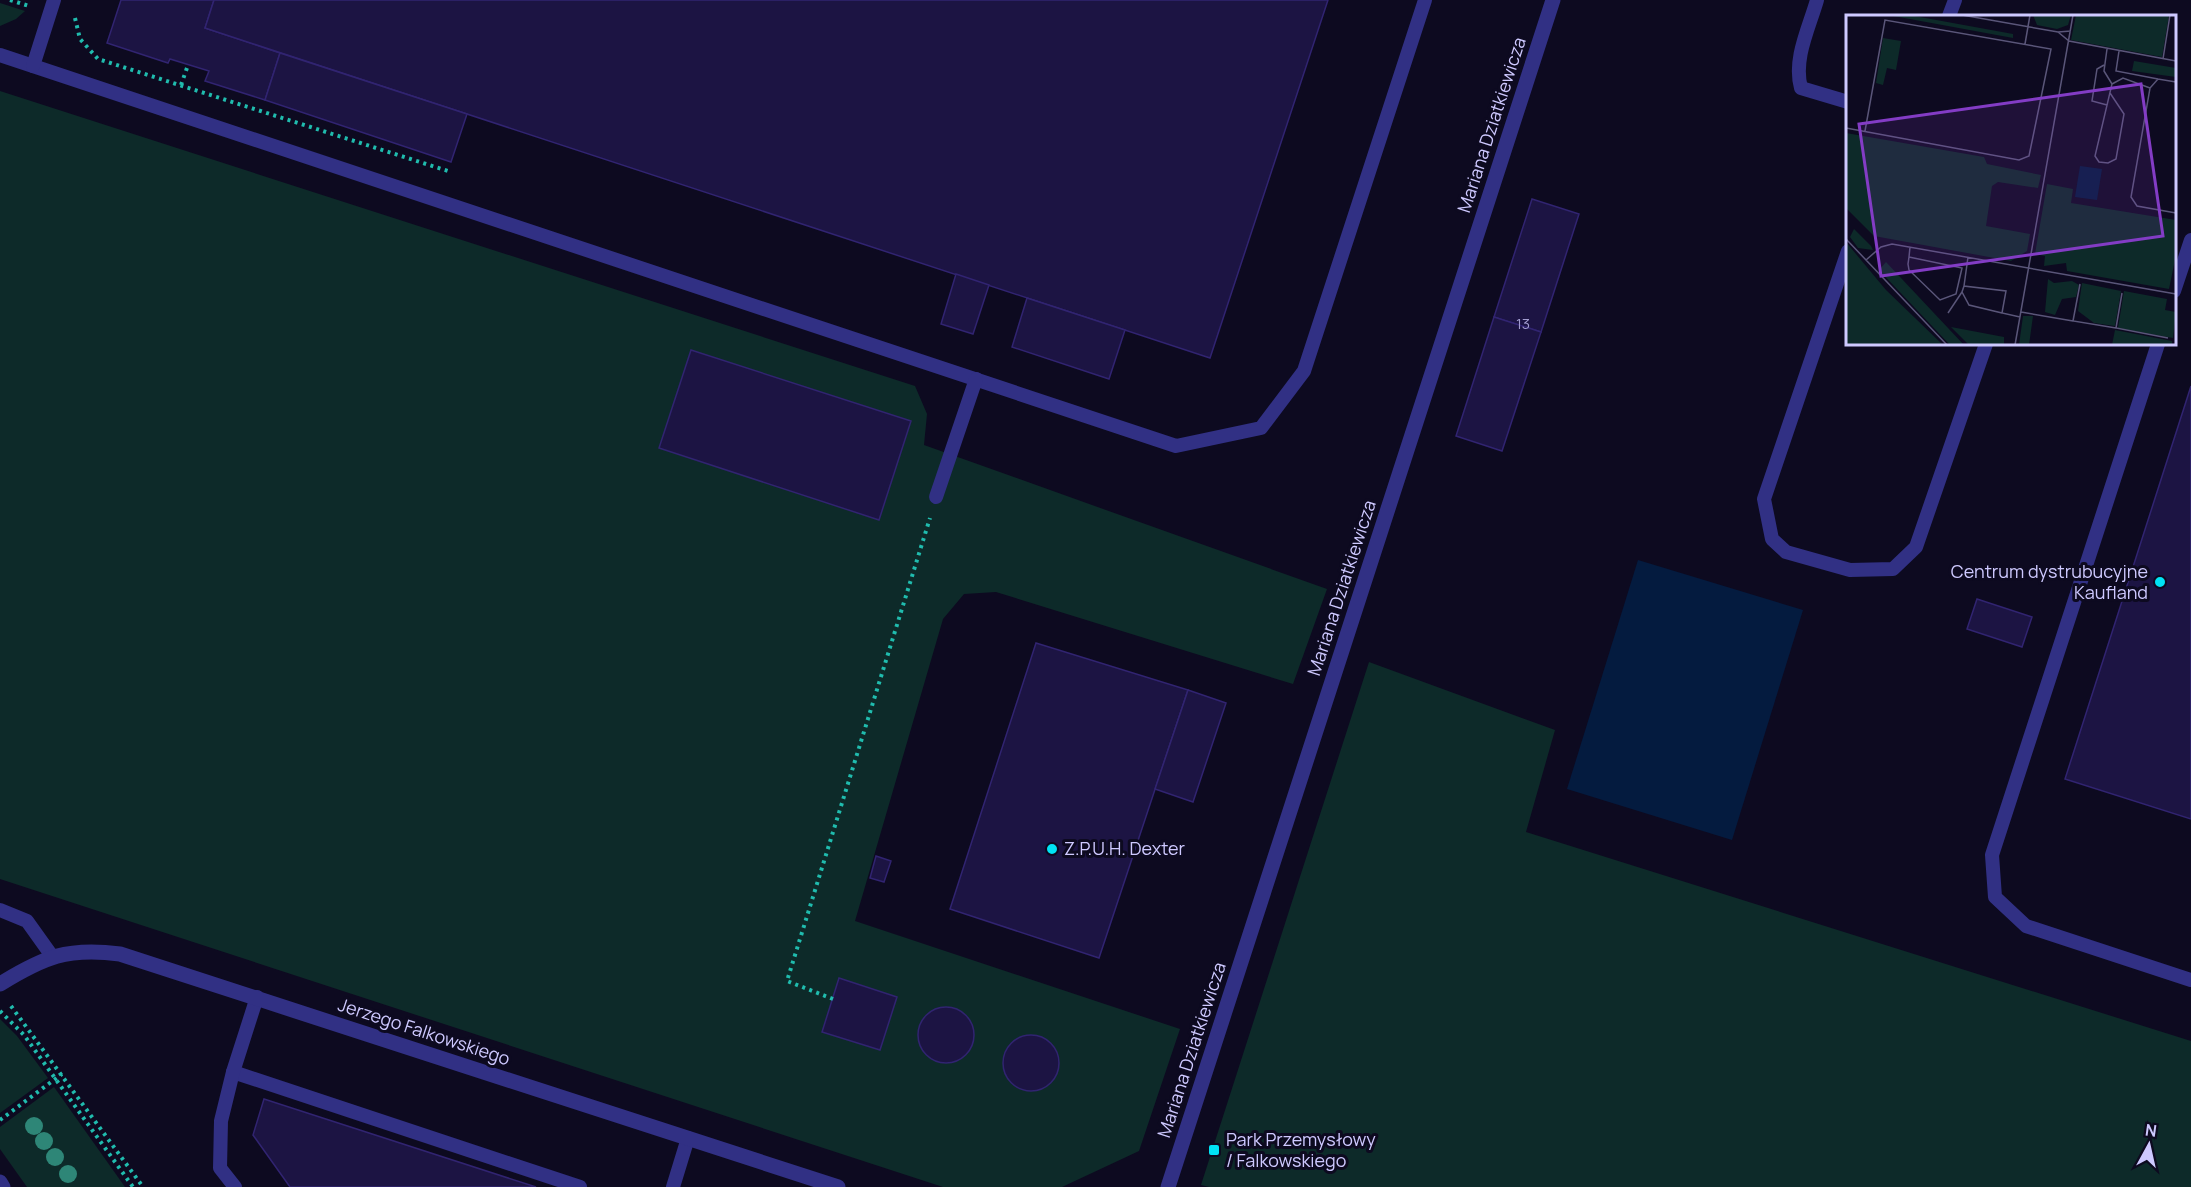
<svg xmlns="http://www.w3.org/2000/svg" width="2191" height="1187" font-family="Manrope,sans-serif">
<rect width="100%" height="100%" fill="#0d0a20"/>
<g fill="#0d2a29">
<polygon points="0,3 25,11 16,19 0,26"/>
<polygon points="0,91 915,386 927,414 924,445 1327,589 1293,684 996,592 964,594 943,619 855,921 1180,1029 1139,1151 1062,1187 943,1187 0,879"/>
<polygon points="1369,662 1555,730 1526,832 2191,1041 2191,1187 1209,1187 1201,1185"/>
<polygon points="0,1019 17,1036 48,1078 0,1113"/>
<polygon points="54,1087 125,1187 27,1187 0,1149 0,1127"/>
</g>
<polygon fill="#041b3f" points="1638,560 1803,610 1732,840 1567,789"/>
<g fill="#1c1443" stroke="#312471" stroke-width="1.5">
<polygon points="121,0 214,0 205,28 280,53 265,100 205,81 209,71 170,59 168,63 107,43"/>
<polygon points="214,0 1328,0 1210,358 205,28"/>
<polygon points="280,53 467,114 451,162 265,100"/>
<polygon points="1532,199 1579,214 1541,332 1494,317"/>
<polygon points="956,274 989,285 973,334 941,324"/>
<polygon points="1027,298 1125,330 1109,379 1012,347"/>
<polygon points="1494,317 1541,332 1502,451 1456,436"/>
<polygon points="691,350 911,421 879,520 659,448"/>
<polygon points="2191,386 2191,819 2065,779"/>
<polygon points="1977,599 2032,617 2022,647 1967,629"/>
<polygon points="1036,643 1188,690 1099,958 950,909"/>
<polygon points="1188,690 1226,703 1193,802 1155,789"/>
<polygon points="876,856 891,861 884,882 870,878"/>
<polygon points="839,978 897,997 880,1050 822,1032"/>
<circle cx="946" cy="1035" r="28"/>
<circle cx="1031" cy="1063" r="28"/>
<polygon points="264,1099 536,1187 290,1187 253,1135"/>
</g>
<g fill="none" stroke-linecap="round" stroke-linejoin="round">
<g stroke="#20bcae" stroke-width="4" stroke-dasharray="3 4.5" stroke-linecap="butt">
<polyline points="10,0 29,6"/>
<polyline points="75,18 80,39 98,59 448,171"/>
<polyline points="181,85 188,65"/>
<polyline points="833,999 787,981 930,518"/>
<polyline points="11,1006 143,1187"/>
<polyline points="0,1011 24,1035 133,1187"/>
<polyline points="0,1120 62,1074"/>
</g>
<g stroke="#313084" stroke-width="14">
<path d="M 1817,0 C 1809,28 1793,59 1801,88 L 1848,102"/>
<polyline points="1949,16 1955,0"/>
<polyline points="0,55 1176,446 1261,428 1304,371 1425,0"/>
<polyline points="33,66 54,0"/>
<polyline points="1848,251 1764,499 1772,539 1786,552 1850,570 1893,569 1916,547 1986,344"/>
<polyline points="2174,291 2191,240"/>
<polyline points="2158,344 1992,855 1995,897 2026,926 2191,980"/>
<polyline points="936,497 976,379"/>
<polyline points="0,910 27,921 52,956"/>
<polyline points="233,1072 580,1187"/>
<polyline points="235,1187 220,1168 221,1121 233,1072 257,997"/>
<polyline points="673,1187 688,1138"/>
</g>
<path stroke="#313084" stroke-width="15" d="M 0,984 C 44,957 67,947 120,954 L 838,1187"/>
<g stroke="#313084" stroke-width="15">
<polyline points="0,1182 3,1187"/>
<polyline points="1168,1187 1553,0"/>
</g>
</g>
<g fill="#2e8677">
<circle cx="34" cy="1126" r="9"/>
<circle cx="44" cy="1141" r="9"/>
<circle cx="55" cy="1157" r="9"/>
<circle cx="68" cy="1174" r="9"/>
</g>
<g fill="#00e3f4" stroke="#0d0a20" stroke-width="2">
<circle cx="2160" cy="582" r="6"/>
<circle cx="1052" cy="849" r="6"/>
<rect x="1208" y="1144" width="12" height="12" rx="3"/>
</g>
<g text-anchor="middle" stroke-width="6" stroke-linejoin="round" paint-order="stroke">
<g font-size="15" fill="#a29cd0">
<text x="1523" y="329">13</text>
</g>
<g font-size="18" fill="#cec9ff" stroke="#0d0a20">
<text transform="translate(1492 125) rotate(-72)" y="6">Mariana Dziatkiewicza</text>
<text transform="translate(1342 588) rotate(-72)" y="6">Mariana Dziatkiewicza</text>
<text transform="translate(424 1032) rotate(18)" y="6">Jerzego Falkowskiego</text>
<text transform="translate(1192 1050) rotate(-72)" y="6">Mariana Dziatkiewicza</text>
</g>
<g font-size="18" fill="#cec9ff" stroke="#0d0a20" text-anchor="start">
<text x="2148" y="578" text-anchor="end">Centrum dystrubucyjne<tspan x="2148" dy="21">Kaufland</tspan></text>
<text x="1064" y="855">Z.P.U.H. Dexter</text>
<text x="1226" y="1146">Park Przemysłowy<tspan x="1226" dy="21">/ Falkowskiego</tspan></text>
</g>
</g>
<g transform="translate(1846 15)">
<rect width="330" height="330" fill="#0d0a20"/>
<path d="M 42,0 L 63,0 L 167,19 L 167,23 ZM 187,0 L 225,0 L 222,10 L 211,14 L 191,10 ZM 230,0 L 323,0 L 316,42 L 225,25 ZM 37,23 L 55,26 L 50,55 L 41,53 L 37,70 L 30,68 ZM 288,46 L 330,53 L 330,62 L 286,56 ZM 0,118 L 138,142 L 141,149 L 195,160 L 192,173 L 152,167 L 146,171 L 140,211 L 184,219 L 181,236 L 165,246 L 28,221 L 0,193 ZM 201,169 L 227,174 L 225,188 L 330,205 L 330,240 L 323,274 L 221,256 L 220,248 L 198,251 L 199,241 L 189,239 ZM 8,214 L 25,231 L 27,235 L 12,233 L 4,222 ZM 0,227 L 40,275 L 97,330 L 0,330 ZM 40,247 L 118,330 L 104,330 L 33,255 ZM 202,264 L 208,268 L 226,266 L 233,270 L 230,282 L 216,284 L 209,300 L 199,297 ZM 236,268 L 275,276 L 269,311 L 248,308 L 232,296 ZM 278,276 L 321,284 L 319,295 L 330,297 L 327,323 L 272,313 ZM 177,301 L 187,301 L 183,330 L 173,330 ZM 105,312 L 158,322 L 158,330 L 123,330 ZM 269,315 L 326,326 L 326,330 L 266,330 Z" fill="#0d2a29"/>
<path d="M 234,151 L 256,154 L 251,185 L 229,182 Z" fill="#041b3f"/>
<path fill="none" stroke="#5a5679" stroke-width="1.5" d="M 116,0 L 212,17 L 225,16M 212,17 L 223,26 L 330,46M 179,29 L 184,0M 261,34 L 258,56 L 266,69 L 249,141 L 253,147 L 262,148 L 270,144 L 278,99 L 264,78M 273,36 L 270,56 L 312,64M 317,44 L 324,0M 258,50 L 251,54 L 246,86 L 261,90M 330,67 L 312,64 L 304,73 L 285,182 L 291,191 L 330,198M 266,69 L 277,63 L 304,73M 0,113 L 173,145 L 183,141 L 205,34 L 39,5 L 19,116M 0,224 L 101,330M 63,242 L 116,253 L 110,279 L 94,285 L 63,255 L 62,249 L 63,242 L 64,232M 122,242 L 118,271 L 160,276 L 156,298 L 174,302M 20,245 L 35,232 L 46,229 L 330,279M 234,269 L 227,306 L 270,313M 118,271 L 116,277 L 123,290 L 156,298M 276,278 L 270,313 L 322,323M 175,297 L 227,306M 102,298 L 116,277M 169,330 L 227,0"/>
<path fill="#833cc5" fill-opacity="0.15" stroke="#833cc5" stroke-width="3" d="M 295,69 L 317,221 L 35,261 L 13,109 Z"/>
<rect width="330" height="330" fill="none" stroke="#cec9ff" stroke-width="3"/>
</g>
<g transform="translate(2149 1145) rotate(8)" stroke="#0d0a20" stroke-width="4.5" paint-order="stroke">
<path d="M0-4.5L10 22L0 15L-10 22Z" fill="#cec9ff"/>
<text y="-9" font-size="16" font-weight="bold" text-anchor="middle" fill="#cec9ff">N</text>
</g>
</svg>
